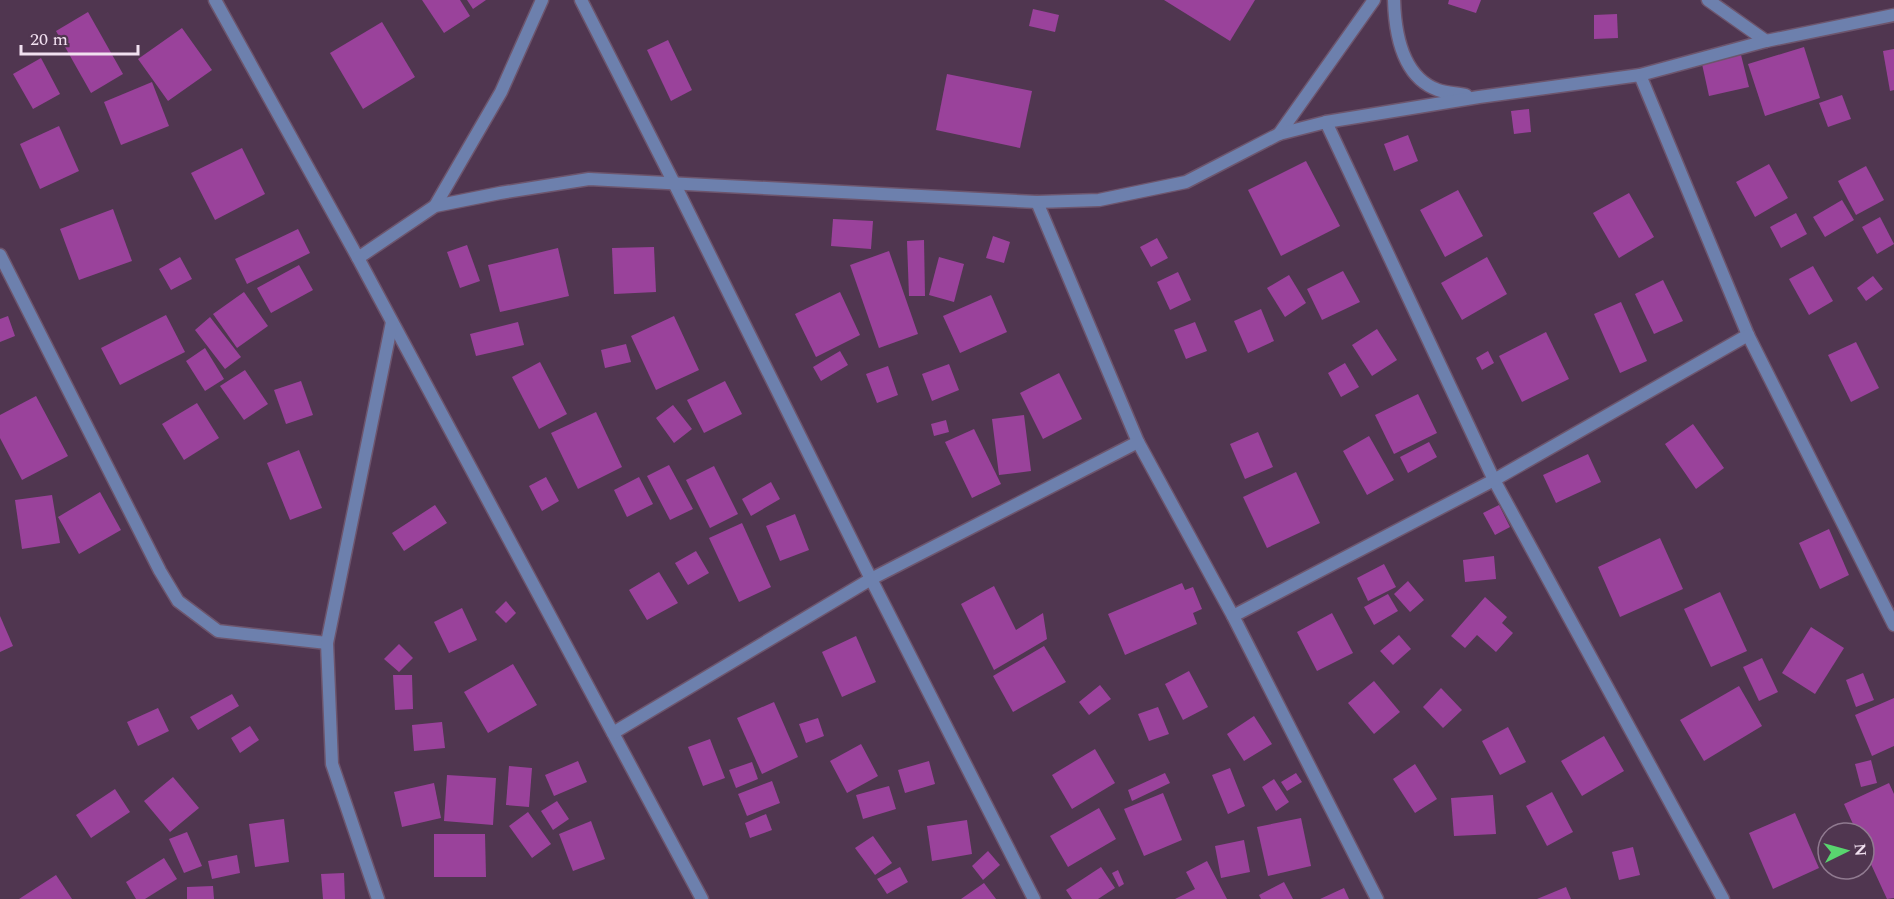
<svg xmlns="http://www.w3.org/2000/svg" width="1894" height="899" font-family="Spectral,serif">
<rect width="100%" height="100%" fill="#503650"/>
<g fill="#9a429b">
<polygon points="422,0 460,0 470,16 444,33"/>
<polygon points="467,0 486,0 473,9"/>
<polygon points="1164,0 1255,0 1230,41"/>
<polygon points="1449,0 1481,0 1476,13 1448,4"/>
<polygon points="1033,9 1059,15 1055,32 1029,26"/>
<polygon points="88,12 123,74 91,93 56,31"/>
<polygon points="1617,14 1618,38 1594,39 1594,15"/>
<polygon points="382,22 415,77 363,109 330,53"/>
<polygon points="182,28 212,70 168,101 138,59"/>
<polygon points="668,40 692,90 671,101 647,50"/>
<polygon points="1804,47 1820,98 1765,116 1748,64"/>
<polygon points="1894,49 1894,90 1890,91 1883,51"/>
<polygon points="1741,55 1749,87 1709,96 1702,64"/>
<polygon points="41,58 60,94 33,109 13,74"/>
<polygon points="947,74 1032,91 1020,148 936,130"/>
<polygon points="152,82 169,126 121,145 104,102"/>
<polygon points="1842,95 1851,119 1828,127 1819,103"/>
<polygon points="1529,109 1531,132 1514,134 1511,111"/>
<polygon points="59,126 79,171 40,189 20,144"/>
<polygon points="1408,135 1418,161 1394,171 1384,144"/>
<polygon points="242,148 265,194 215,220 191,173"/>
<polygon points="1306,161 1340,226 1281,256 1248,190"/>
<polygon points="1769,164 1788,198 1755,217 1736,182"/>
<polygon points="1866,166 1884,200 1856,215 1838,181"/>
<polygon points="1458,190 1483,236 1445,257 1420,210"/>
<polygon points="1629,193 1654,237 1619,258 1593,213"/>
<polygon points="1842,200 1854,220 1825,237 1813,217"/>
<polygon points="113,209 132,261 79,280 60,229"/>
<polygon points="1796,213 1807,234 1781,248 1770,227"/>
<polygon points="1880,217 1894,244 1877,254 1862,227"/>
<polygon points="833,219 873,221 871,249 831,246"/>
<polygon points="298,229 310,253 247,284 235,259"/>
<polygon points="993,236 1010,242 1004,263 986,258"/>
<polygon points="1157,238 1168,258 1151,267 1140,247"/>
<polygon points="924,240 925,296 909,296 907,241"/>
<polygon points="467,245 480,281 460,288 447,252"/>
<polygon points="654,247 656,292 614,294 612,248"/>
<polygon points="558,248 569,296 500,312 488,265"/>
<polygon points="889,251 918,334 879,348 850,265"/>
<polygon points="180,257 192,279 171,290 159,269"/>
<polygon points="939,257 964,264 954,302 929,295"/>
<polygon points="1487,257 1507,294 1462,320 1441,283"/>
<polygon points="299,265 313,290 271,313 257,288"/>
<polygon points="1813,266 1833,301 1809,315 1789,279"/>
<polygon points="1343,271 1360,302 1322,320 1307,289"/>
<polygon points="1178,272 1191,300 1170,310 1157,282"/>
<polygon points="1289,275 1306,303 1285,317 1267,288"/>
<polygon points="1873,276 1883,289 1866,301 1857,288"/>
<polygon points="1663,280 1683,321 1654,334 1635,294"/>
<polygon points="244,292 268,326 237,348 213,314"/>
<polygon points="840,292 860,335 816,357 795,314"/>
<polygon points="991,295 1007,332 960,353 943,316"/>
<polygon points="1621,302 1647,361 1620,373 1594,314"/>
<polygon points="1261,309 1274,341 1248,353 1234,321"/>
<polygon points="166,315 185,352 120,385 101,348"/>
<polygon points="8,316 15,336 0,342 0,319"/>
<polygon points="674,316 699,370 656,390 631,336"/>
<polygon points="210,317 241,357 225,369 195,330"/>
<polygon points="518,322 524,345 476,356 470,334"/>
<polygon points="1195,322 1207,351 1186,359 1174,330"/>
<polygon points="1377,329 1397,360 1372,376 1352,345"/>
<polygon points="1546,332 1569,379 1522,402 1499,356"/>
<polygon points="1856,342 1879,388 1851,402 1828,355"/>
<polygon points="626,344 631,362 605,368 601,350"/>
<polygon points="205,348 224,379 205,391 186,361"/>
<polygon points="840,351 848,365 821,381 813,367"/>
<polygon points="1488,351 1494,363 1482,370 1476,358"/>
<polygon points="540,362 567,414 539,429 512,377"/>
<polygon points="1345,363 1359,387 1341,397 1328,373"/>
<polygon points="949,364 959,390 932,401 922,374"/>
<polygon points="888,366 898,395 877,403 866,374"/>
<polygon points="245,370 268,404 244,420 220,386"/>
<polygon points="1059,373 1082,419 1043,439 1020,393"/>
<polygon points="301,381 313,415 286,424 274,390"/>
<polygon points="725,381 742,414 704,433 687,400"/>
<polygon points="1418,394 1437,433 1394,454 1375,415"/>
<polygon points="36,396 68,456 22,480 0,438 0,415"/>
<polygon points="197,403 219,438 184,460 162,424"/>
<polygon points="673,405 692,429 674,443 656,418"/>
<polygon points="596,412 622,467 578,489 551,433"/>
<polygon points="1024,415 1031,471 999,475 992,419"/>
<polygon points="946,420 949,432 934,436 931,424"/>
<polygon points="1693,424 1724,468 1696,489 1665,444"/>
<polygon points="974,429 1001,484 972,498 945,442"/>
<polygon points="1258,432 1273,467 1245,479 1230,444"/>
<polygon points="1369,436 1394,480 1367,495 1343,451"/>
<polygon points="1429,442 1437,457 1408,473 1400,457"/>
<polygon points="299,450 322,508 290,520 267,463"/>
<polygon points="1588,454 1601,482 1556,503 1543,475"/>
<polygon points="669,465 693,509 670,520 647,476"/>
<polygon points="714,466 738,514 710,528 686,480"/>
<polygon points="1296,472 1320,523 1267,548 1243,497"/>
<polygon points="546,477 559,501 542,511 529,486"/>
<polygon points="639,477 653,504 627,517 614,490"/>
<polygon points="771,482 780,499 751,516 742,499"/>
<polygon points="100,492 121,530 79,554 58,517"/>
<polygon points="52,495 60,543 22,549 15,500"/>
<polygon points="435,505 447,523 404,551 392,533"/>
<polygon points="1499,505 1510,527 1495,535 1483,513"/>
<polygon points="795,514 809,550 780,561 766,526"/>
<polygon points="742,523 771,587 739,602 709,538"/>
<polygon points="1829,529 1849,575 1820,589 1799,543"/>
<polygon points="1660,538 1683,589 1620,617 1598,567"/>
<polygon points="696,551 709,573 688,585 675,563"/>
<polygon points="1494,556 1496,579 1465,582 1463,560"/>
<polygon points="1384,564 1396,587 1368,601 1357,578"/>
<polygon points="659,572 678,603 647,620 629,590"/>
<polygon points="1408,581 1424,600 1410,612 1394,594"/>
<polygon points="1182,583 1185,590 1193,587 1202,609 1193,613 1197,624 1125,655 1108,614"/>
<polygon points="994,586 1016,630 1043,613 1047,639 994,670 961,604"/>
<polygon points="1720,592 1747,651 1711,667 1684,609"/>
<polygon points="1388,594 1398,611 1374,625 1364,607"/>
<polygon points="1485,597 1507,617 1502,623 1513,633 1496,652 1477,635 1465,648 1451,636"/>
<polygon points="506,601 516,613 506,623 495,612"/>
<polygon points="462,608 477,640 449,653 434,622"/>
<polygon points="1332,613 1353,653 1317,671 1297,632"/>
<polygon points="0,616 13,646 0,652"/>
<polygon points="1811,627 1844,648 1815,694 1782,673"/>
<polygon points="1399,635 1411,649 1393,665 1380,651"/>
<polygon points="856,636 876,682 842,697 822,652"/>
<polygon points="399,644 413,658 399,672 384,659"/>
<polygon points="1044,646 1066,682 1013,712 993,676"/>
<polygon points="1762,658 1778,692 1759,701 1743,667"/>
<polygon points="513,664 537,705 488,733 464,692"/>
<polygon points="1189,671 1208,707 1183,720 1165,684"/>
<polygon points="1863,673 1874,700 1856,707 1846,680"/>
<polygon points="393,675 412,675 413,709 395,710"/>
<polygon points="1374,681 1400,712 1374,734 1348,703"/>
<polygon points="1100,685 1111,699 1089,715 1079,702"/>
<polygon points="1739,686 1762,726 1704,761 1680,720"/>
<polygon points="1441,688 1462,710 1443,728 1423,707"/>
<polygon points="232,694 239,706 198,730 190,717"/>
<polygon points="1894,698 1894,746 1872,756 1855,715"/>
<polygon points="774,702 798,757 762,774 737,718"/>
<polygon points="1158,707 1169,734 1149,741 1138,714"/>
<polygon points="158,708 169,731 138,746 127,722"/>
<polygon points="1254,716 1272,744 1244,761 1227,734"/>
<polygon points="818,718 824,736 806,743 799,724"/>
<polygon points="442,722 445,748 414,751 412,725"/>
<polygon points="250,726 259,740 240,753 231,738"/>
<polygon points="1508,727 1526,762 1500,775 1482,741"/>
<polygon points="1604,736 1624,771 1582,796 1561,761"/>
<polygon points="710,739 725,778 703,786 688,747"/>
<polygon points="861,744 878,776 847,793 830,761"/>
<polygon points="1095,749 1115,783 1072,809 1052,775"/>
<polygon points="1871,760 1877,783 1861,787 1855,764"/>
<polygon points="578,761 587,782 554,796 545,775"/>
<polygon points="929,761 935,784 905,793 898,770"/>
<polygon points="752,762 758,779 736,788 729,770"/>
<polygon points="1415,764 1437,799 1415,813 1393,779"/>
<polygon points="509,766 532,768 529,807 506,805"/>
<polygon points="1230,768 1245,806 1228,814 1212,775"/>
<polygon points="1165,773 1170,783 1132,801 1128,790"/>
<polygon points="1296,773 1302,782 1287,791 1281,782"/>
<polygon points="447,775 496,778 493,825 444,821"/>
<polygon points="173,777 199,808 170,832 144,801"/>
<polygon points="1274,779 1289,802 1276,811 1262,787"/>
<polygon points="772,781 780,803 747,816 738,794"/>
<polygon points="434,783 441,818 402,827 394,792"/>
<polygon points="1889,783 1894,794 1894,898 1887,899 1864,849 1864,833 1857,833 1844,804"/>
<polygon points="889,786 896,809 863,819 856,795"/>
<polygon points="115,789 130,812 91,838 76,815"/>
<polygon points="1552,792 1573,832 1547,846 1526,806"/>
<polygon points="1163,793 1182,840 1144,856 1124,809"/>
<polygon points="1493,795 1496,834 1454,836 1451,798"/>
<polygon points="557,801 569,819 553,830 541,811"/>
<polygon points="1099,808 1116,839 1068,867 1050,836"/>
<polygon points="528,812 551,844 532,858 509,826"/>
<polygon points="1795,813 1819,868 1773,889 1749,833"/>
<polygon points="766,814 772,830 750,838 745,823"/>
<polygon points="1301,818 1311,866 1268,876 1257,827"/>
<polygon points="284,819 289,862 255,867 249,824"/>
<polygon points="967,820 972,854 932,861 927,826"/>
<polygon points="591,821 605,859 573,871 559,834"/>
<polygon points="187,832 202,866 184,873 169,839"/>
<polygon points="434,834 485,834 486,877 434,877"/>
<polygon points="873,836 892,863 875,875 855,848"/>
<polygon points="1244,840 1250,872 1221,878 1215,846"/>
<polygon points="1633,847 1640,875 1619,880 1612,852"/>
<polygon points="988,851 1000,865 983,880 972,866"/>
<polygon points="237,855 240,873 212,879 208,861"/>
<polygon points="164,858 177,879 145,899 136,899 126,882"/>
<polygon points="1207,861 1227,899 1175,899 1195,889 1186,872"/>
<polygon points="900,867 908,882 887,894 877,879"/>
<polygon points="1101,867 1115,888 1098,899 1072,899 1066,890"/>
<polygon points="1118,870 1124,884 1119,887 1112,873"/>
<polygon points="344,873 345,899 323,899 321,874"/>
<polygon points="56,875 72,899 19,899"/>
<polygon points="1284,882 1293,899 1261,899 1259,895"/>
<polygon points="984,883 996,899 961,899"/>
<polygon points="213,886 214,899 187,899 187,887"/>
<polygon points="1566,887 1571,899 1537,899"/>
<polygon points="1344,888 1349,899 1320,899"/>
</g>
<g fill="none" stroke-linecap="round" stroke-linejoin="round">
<g stroke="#6d556d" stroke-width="15">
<g id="street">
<polyline points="215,0 358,258 702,899"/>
<polyline points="581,0 675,185 871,579 1034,899"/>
<path d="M 1394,0 C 1395,33 1402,77 1438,90 C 1446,93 1457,93 1466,95"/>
<polyline points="1708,0 1766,41"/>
<polyline points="1640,75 1748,335 1894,625"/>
<polyline points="1326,122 1494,480 1723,899"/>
<polyline points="1279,134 1374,0"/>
<polyline points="1037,202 1138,442 1233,616 1377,899"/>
<polyline points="435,206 501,92 542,0"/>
<polyline points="0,255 160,571 178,601 218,631 327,643"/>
<polyline points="358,258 435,206 500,193 589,179 1037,202 1099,200 1186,182 1279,134 1326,122 1479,97 1640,75 1766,41 1894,15"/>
<polyline points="1233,616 1494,480 1748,335"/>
<polyline points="613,733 871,579 1138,442"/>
<polyline points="378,899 332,764 327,643 392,322"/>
</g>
</g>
<use href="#street" stroke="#6d80ad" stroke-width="12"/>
</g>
<g transform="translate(1846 851) rotate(85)"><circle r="28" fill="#503650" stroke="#907a90" stroke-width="1.5"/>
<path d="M0-4.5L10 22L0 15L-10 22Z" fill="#59d56f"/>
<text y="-9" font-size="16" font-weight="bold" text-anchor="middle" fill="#f1e0f0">N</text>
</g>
<path d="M21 45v9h117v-9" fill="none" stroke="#f1e0f0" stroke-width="3"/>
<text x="30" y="45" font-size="18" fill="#f1e0f0" stroke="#503650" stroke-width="4.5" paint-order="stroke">20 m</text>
</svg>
